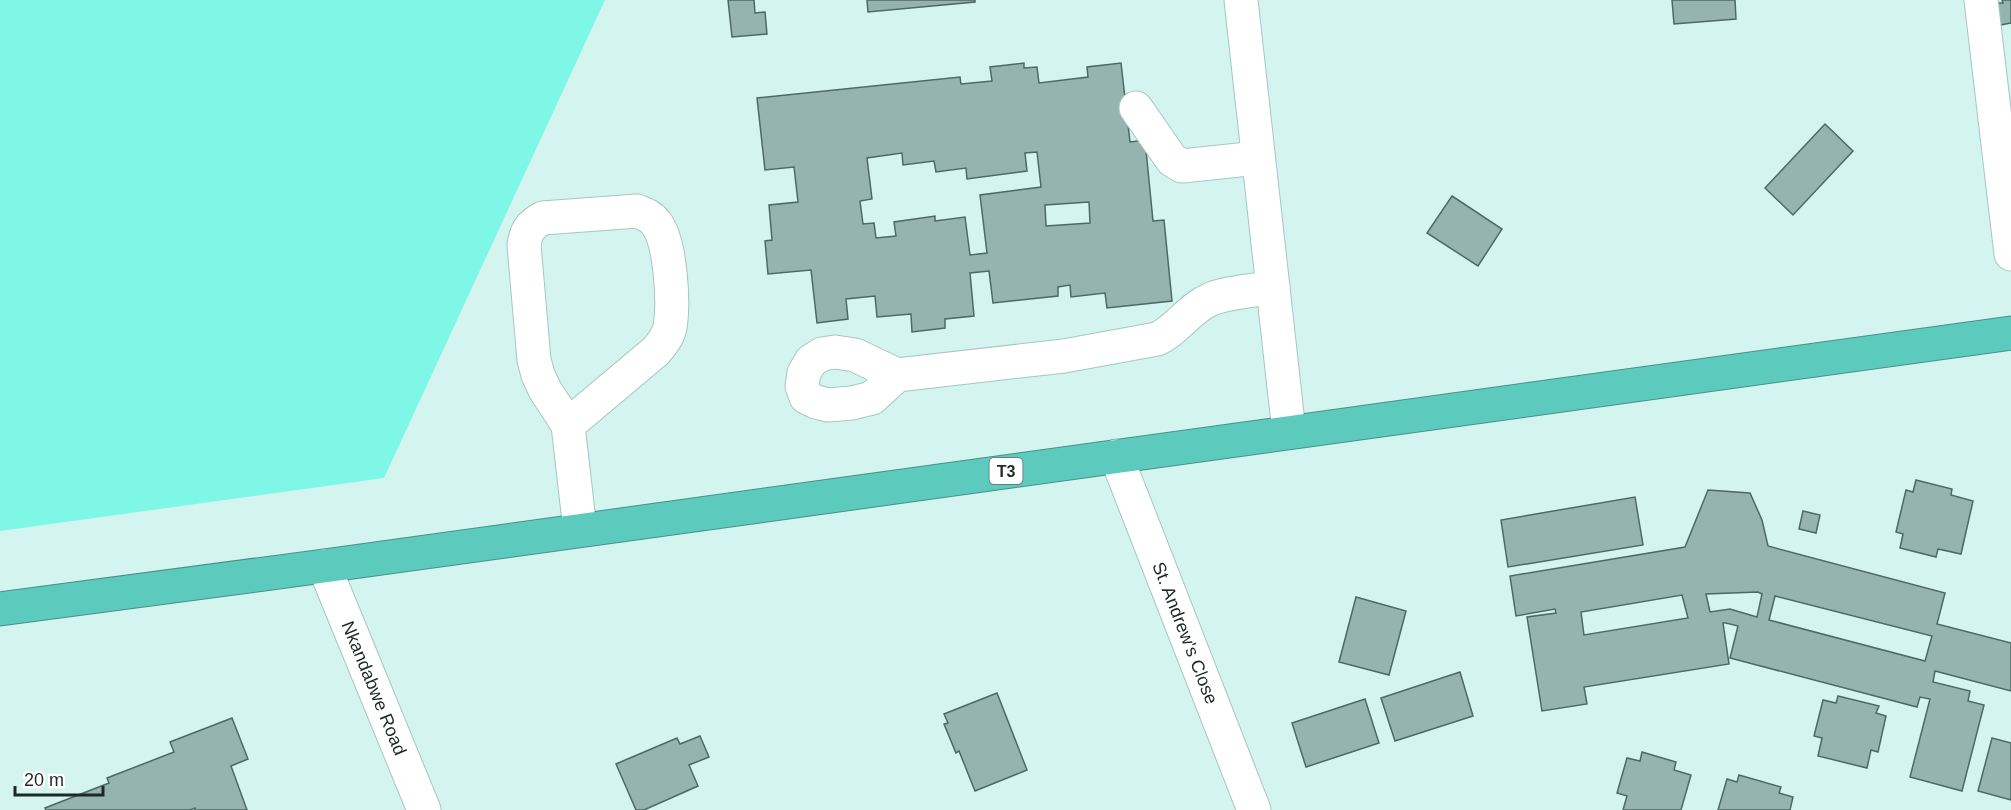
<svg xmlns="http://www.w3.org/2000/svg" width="2011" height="810" font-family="Helvetica,sans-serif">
<rect width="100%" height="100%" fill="#d4f4ef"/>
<polygon fill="#7ff7e7" points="0,0 605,0 384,478 0,531"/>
<g fill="#96b4af" stroke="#4d6965" stroke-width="1.5" fill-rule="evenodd">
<polygon points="728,0 754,0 755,13 765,12 767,34 732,37"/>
<polygon points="867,0 975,0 975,2 868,12"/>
<polygon points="1672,0 1735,0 1736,19 1674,24"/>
<polygon points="2002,0 2011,0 2011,23 2000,25 1997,3 2003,3"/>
<path d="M 1024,63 L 1024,68 L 1037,67 L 1039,83 L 1088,77 L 1087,67 L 1121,63 L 1130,142 L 1145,140 L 1153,221 L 1164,220 L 1172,301 L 1107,308 L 1105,293 L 1071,297 L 1070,285 L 1058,287 L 1058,296 L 993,303 L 989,271 L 970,273 L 974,316 L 945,319 L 945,328 L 912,332 L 911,314 L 877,317 L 875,296 L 846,299 L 848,319 L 817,323 L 811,270 L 768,274 L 765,241 L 772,240 L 769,205 L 798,202 L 794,167 L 765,170 L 757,98 L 960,77 L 961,84 L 992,81 L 990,67 ZM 1037,152 L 1041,187 L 980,195 L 987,253 L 970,255 L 965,217 L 935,221 L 935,216 L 894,222 L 896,236 L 876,238 L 874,223 L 863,224 L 860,201 L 872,199 L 867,158 L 902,153 L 903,165 L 934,161 L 936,172 L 966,168 L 967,179 L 1027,171 L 1025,153 ZM 1089,202 L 1090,223 L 1046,226 L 1045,205 Z"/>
<polygon points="1825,124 1853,151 1793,215 1765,188"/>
<polygon points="1452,196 1502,229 1478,266 1427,233"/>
<polygon points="1916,480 1952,489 1951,495 1973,501 1961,554 1938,549 1936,557 1900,548 1903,534 1896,532 1906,490 1913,492"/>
<path d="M 1708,490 L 1750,493 L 1762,520 L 1768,546 L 1945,593 L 1937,624 L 2011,643 L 2011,691 L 1935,671 L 1933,682 L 1970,691 L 1968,701 L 1984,705 L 1962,791 L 1910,777 L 1930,699 L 1920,697 L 1917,707 L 1730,658 L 1738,626 L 1726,623 L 1723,623 L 1729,664 L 1584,687 L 1587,704 L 1542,711 L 1527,617 L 1556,613 L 1555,609 L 1516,616 L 1510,576 L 1685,547 ZM 1758,592 L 1762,594 L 1757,617 L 1730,609 L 1710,612 L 1706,594 ZM 1682,595 L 1688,618 L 1584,635 L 1581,612 ZM 1775,596 L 1932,636 L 1925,661 L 1769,620 Z"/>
<polygon points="1635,497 1643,545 1508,567 1501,520"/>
<polygon points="1803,511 1820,515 1816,533 1799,529"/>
<polygon points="1356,597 1406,611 1389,675 1339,662"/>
<polygon points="1460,672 1473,716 1395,741 1381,698"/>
<polygon points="997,693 1027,770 975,791 959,751 956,753 944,724 948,723 944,714"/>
<polygon points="1838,696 1879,706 1876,713 1886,716 1878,752 1871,750 1867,768 1818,756 1822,738 1814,736 1823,700 1836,703"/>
<polygon points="1365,699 1379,743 1306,767 1292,723"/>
<polygon points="232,718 248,759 231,766 247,810 195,810 195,808 190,810 46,810 45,808 109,783 107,778 174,752 170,742"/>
<polygon points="700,736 709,757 689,765 698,786 644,810 636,810 616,764 677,738 680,744"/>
<polygon points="1992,738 2011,743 2011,800 1978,791"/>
<polygon points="1642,752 1676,762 1674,770 1691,775 1681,810 1623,810 1627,796 1617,793 1627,758 1640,761"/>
<polygon points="1739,775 1781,787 1779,793 1793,797 1790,810 1718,810 1727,779 1737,782"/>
</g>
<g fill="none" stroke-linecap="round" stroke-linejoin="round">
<g stroke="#a7c6c1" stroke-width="35">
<g id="minor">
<polyline points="1241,0 1289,432"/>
<polyline points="1981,0 2011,254"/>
<polyline points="1136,108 1172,160 1182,166 1258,158"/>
<path d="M 897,375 L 872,398 L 852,403 L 828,405 L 816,402 L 806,397 L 802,386 L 804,373 L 811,361 L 822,354 L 835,352 L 855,355 L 897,375 L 1064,356 L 1157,339 C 1176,331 1189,309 1209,300 C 1226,292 1254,291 1273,287"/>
<path d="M 568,425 L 656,351 C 662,344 668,337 670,327 C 674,303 671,242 656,223 C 651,216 644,214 637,211 L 543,218 C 530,225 526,231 524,245 L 534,360 L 538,375 L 545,390 L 568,425 L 580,530"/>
<path id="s1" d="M 1116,456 L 1254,810"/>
<path id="s2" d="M 324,566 L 424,810"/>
</g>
</g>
<g stroke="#469288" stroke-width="35">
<polyline id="highway" points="0,609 324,566 2011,333"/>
</g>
<use href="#minor" stroke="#fff" stroke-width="33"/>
<use href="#highway" stroke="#5ccabc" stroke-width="33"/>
</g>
<g text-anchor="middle" stroke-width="4.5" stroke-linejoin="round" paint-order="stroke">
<rect fill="#fff" stroke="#616968" stroke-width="1.5" x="989.5" y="458" width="33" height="26" rx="4.5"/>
<g font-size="16" font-weight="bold" fill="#1d2927">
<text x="1006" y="477">T3</text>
</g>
<g font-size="18" fill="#1d2927" stroke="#fff">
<text dy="6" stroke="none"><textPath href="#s1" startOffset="190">St. Andrew's Close</textPath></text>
<text dy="6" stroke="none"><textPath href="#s2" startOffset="132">Nkandabwe Road</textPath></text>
</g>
</g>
<path d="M15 786v9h88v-9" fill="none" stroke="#1d2927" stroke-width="3"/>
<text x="24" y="786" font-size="18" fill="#1d2927" stroke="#ffffff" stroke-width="4.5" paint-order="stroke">20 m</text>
</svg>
